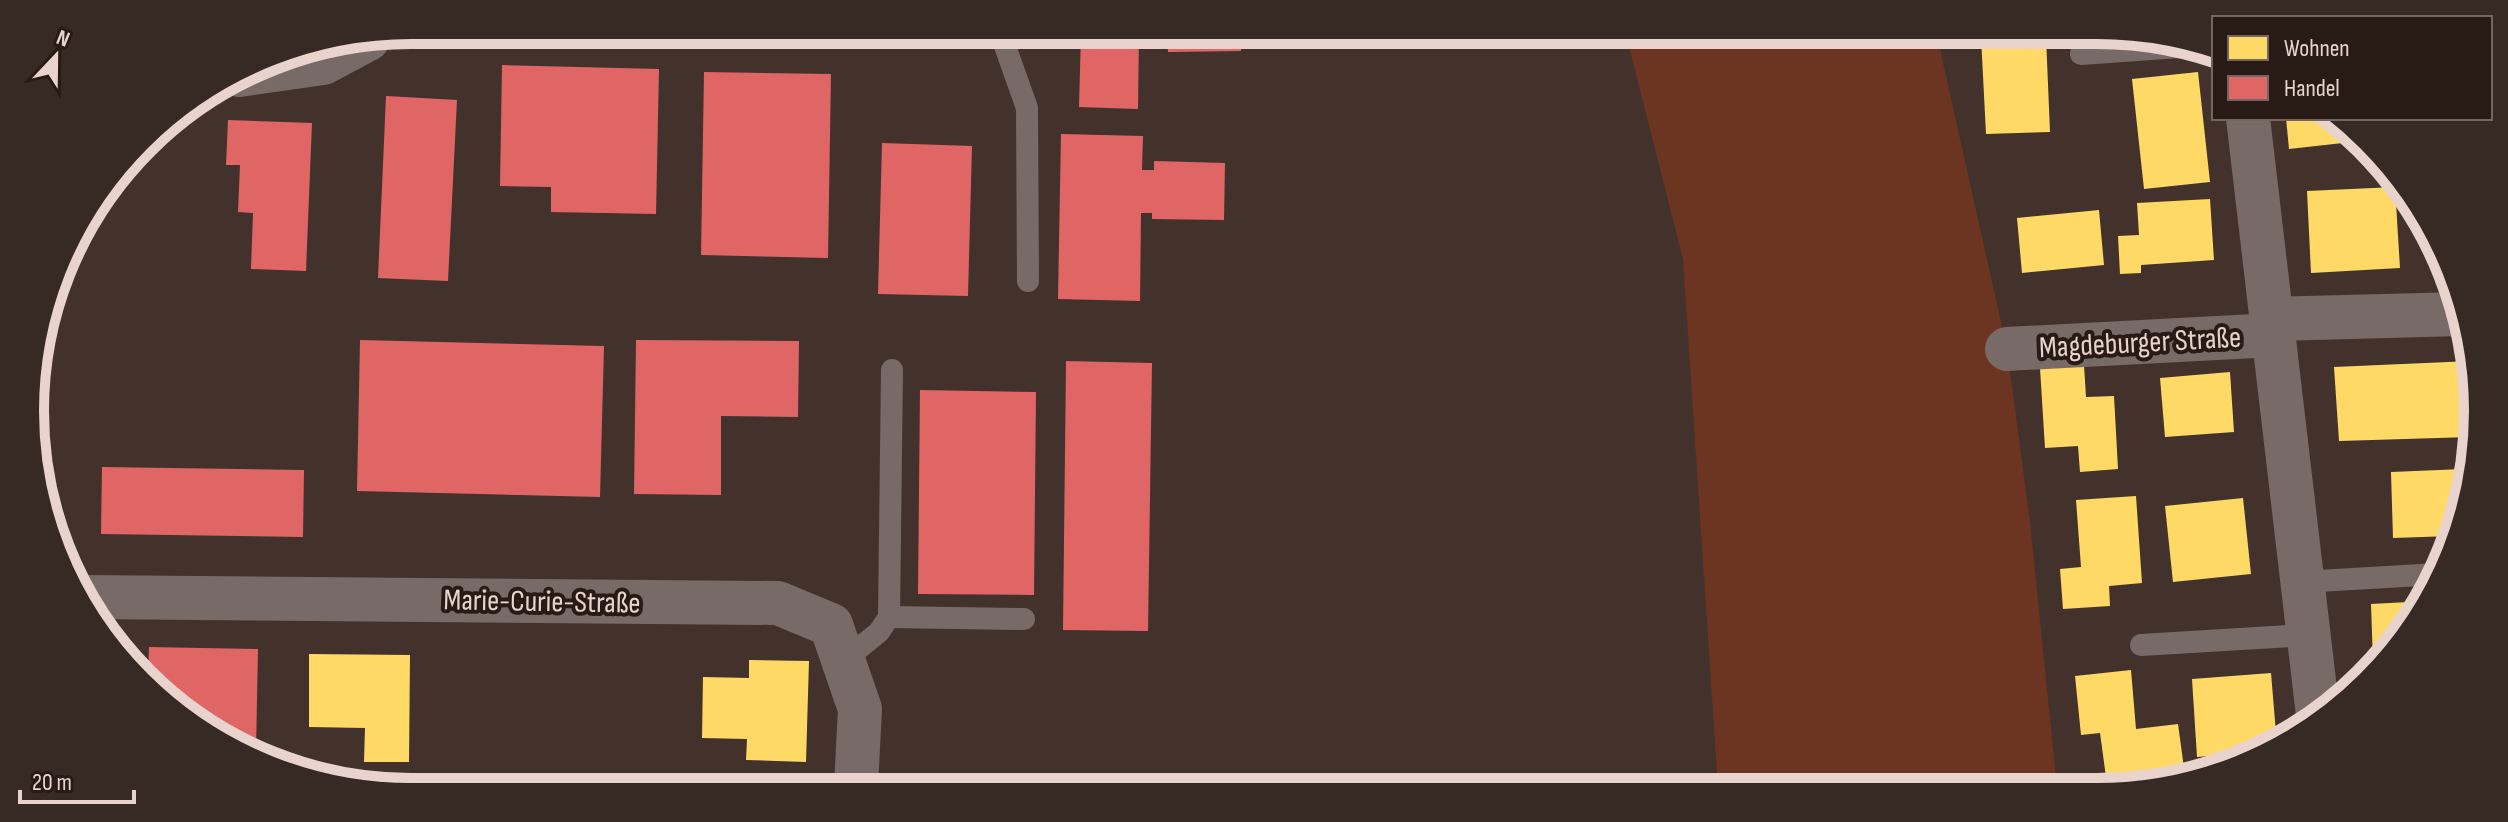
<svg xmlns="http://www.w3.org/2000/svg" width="2508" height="822" font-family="'Sofia Sans Condensed',sans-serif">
<rect width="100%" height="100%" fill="#43322c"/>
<polygon fill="#6c3522" points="1626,35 1937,36 2007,349 2030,522 2057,788 1718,788 1683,259"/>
<g fill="#ffd966">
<polygon points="1981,37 2046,37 2050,132 1986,134"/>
<polygon points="2198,72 2210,182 2144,189 2132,79"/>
<polygon points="2286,118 2333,118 2351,137 2352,142 2289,149"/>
<polygon points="2395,187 2400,268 2311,273 2307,191"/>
<polygon points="2210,199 2214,260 2141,265 2141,273 2120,274 2118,236 2139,235 2137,203"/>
<polygon points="2099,210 2104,265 2022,273 2017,218"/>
<polygon points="2471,361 2471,437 2339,441 2334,367"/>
<polygon points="2084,365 2086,397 2114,396 2118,469 2080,472 2078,446 2045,448 2040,368"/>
<polygon points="2230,372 2234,432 2165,437 2160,378"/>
<polygon points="2463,469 2465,501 2452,536 2393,538 2391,472"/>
<polygon points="2136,496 2142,583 2109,586 2110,606 2063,609 2060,569 2081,567 2076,500"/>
<polygon points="2243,498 2251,574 2173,582 2165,506"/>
<polygon points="2427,601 2380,662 2373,662 2371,604"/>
<polygon points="309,654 410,655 409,762 364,762 365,728 309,727"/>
<polygon points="749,660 809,661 806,762 746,760 747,739 702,738 703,677 749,678"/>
<polygon points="2131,670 2136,729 2178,724 2184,768 2106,777 2100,733 2081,735 2075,676"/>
<polygon points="2271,673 2277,745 2268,751 2197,757 2192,679"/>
</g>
<g fill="#e06666">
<polygon points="1081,33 1139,33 1138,109 1079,107"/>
<polygon points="1167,33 1241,33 1241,51 1168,52"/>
<polygon points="502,65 659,69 656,214 551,212 551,187 500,186"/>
<polygon points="704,72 831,74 828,258 701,255"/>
<polygon points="386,96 457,100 448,281 378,278"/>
<polygon points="228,120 312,123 306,271 251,269 253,213 238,212 240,165 226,165"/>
<polygon points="1061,134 1143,136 1142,170 1154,170 1154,161 1225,163 1224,220 1152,219 1152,213 1141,213 1140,301 1058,299"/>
<polygon points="882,143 972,146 968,296 878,294"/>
<polygon points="360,340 604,346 600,497 357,491"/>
<polygon points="636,340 799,341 798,417 721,416 721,495 634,494"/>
<polygon points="1066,361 1152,363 1148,631 1063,630"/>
<polygon points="920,390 1036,392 1034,595 918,594"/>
<polygon points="102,467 304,470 303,537 101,534"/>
<polygon points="149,647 258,649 256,751 199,728 148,677"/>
</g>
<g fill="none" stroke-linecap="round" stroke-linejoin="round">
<g stroke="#786a66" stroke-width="22">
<polyline points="1000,32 1027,108 1028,281"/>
<polyline points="2081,54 2193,46"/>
<polyline points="2301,582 2438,574"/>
<polyline points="889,617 1024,619"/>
<polyline points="2141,645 2307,635"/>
<polyline points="843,661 879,632 889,617 892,370"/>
</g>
<g stroke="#786a66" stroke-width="44">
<polyline points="239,75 323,63 368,39"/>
<polyline points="2248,118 2318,715"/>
<polyline points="2272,319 2461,314"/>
<polyline points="2007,349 2274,335"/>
<polyline points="82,597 778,603 831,625 860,709 856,786"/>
</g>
</g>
<g text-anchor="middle" stroke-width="8" stroke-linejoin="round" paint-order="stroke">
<g font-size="30" fill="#e8d3cd" stroke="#281a15">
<text transform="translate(2140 342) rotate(-3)" y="10">Magdeburger Straße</text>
<text transform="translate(542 601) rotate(1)" y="10">Marie-Curie-Straße</text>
</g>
</g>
<path d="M0 0H2508V822H0ZM411 44H2097A367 367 0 0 1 2464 411V411A367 367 0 0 1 2097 778H411A367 367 0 0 1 44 411V411A367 367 0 0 1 411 44Z" fill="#372924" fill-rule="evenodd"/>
<path fill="none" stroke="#e8d3cd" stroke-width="10" d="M411 44H2097A367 367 0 0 1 2464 411V411A367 367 0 0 1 2097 778H411A367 367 0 0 1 44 411V411A367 367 0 0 1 411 44Z"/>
<rect x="2212" y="16" width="280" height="104" fill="#281a15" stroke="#75645f" stroke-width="2"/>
<rect x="2228" y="36" width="40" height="24" fill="#ffd966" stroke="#75645f" stroke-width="2"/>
<text x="2284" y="56" font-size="24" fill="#e8d3cd">Wohnen</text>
<rect x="2228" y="76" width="40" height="24" fill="#e06666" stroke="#75645f" stroke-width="2"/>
<text x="2284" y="96" font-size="24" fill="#e8d3cd">Handel</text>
<g transform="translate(56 56) rotate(22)" stroke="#281a15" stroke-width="6" paint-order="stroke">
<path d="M0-6L14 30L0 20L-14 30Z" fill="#e8d3cd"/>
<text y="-12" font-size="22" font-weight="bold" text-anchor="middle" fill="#e8d3cd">N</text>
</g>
<path d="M20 790v12h114v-12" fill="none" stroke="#e8d3cd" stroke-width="4"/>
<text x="32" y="790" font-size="24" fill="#e8d3cd" stroke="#281a15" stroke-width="6" paint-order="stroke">20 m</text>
</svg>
